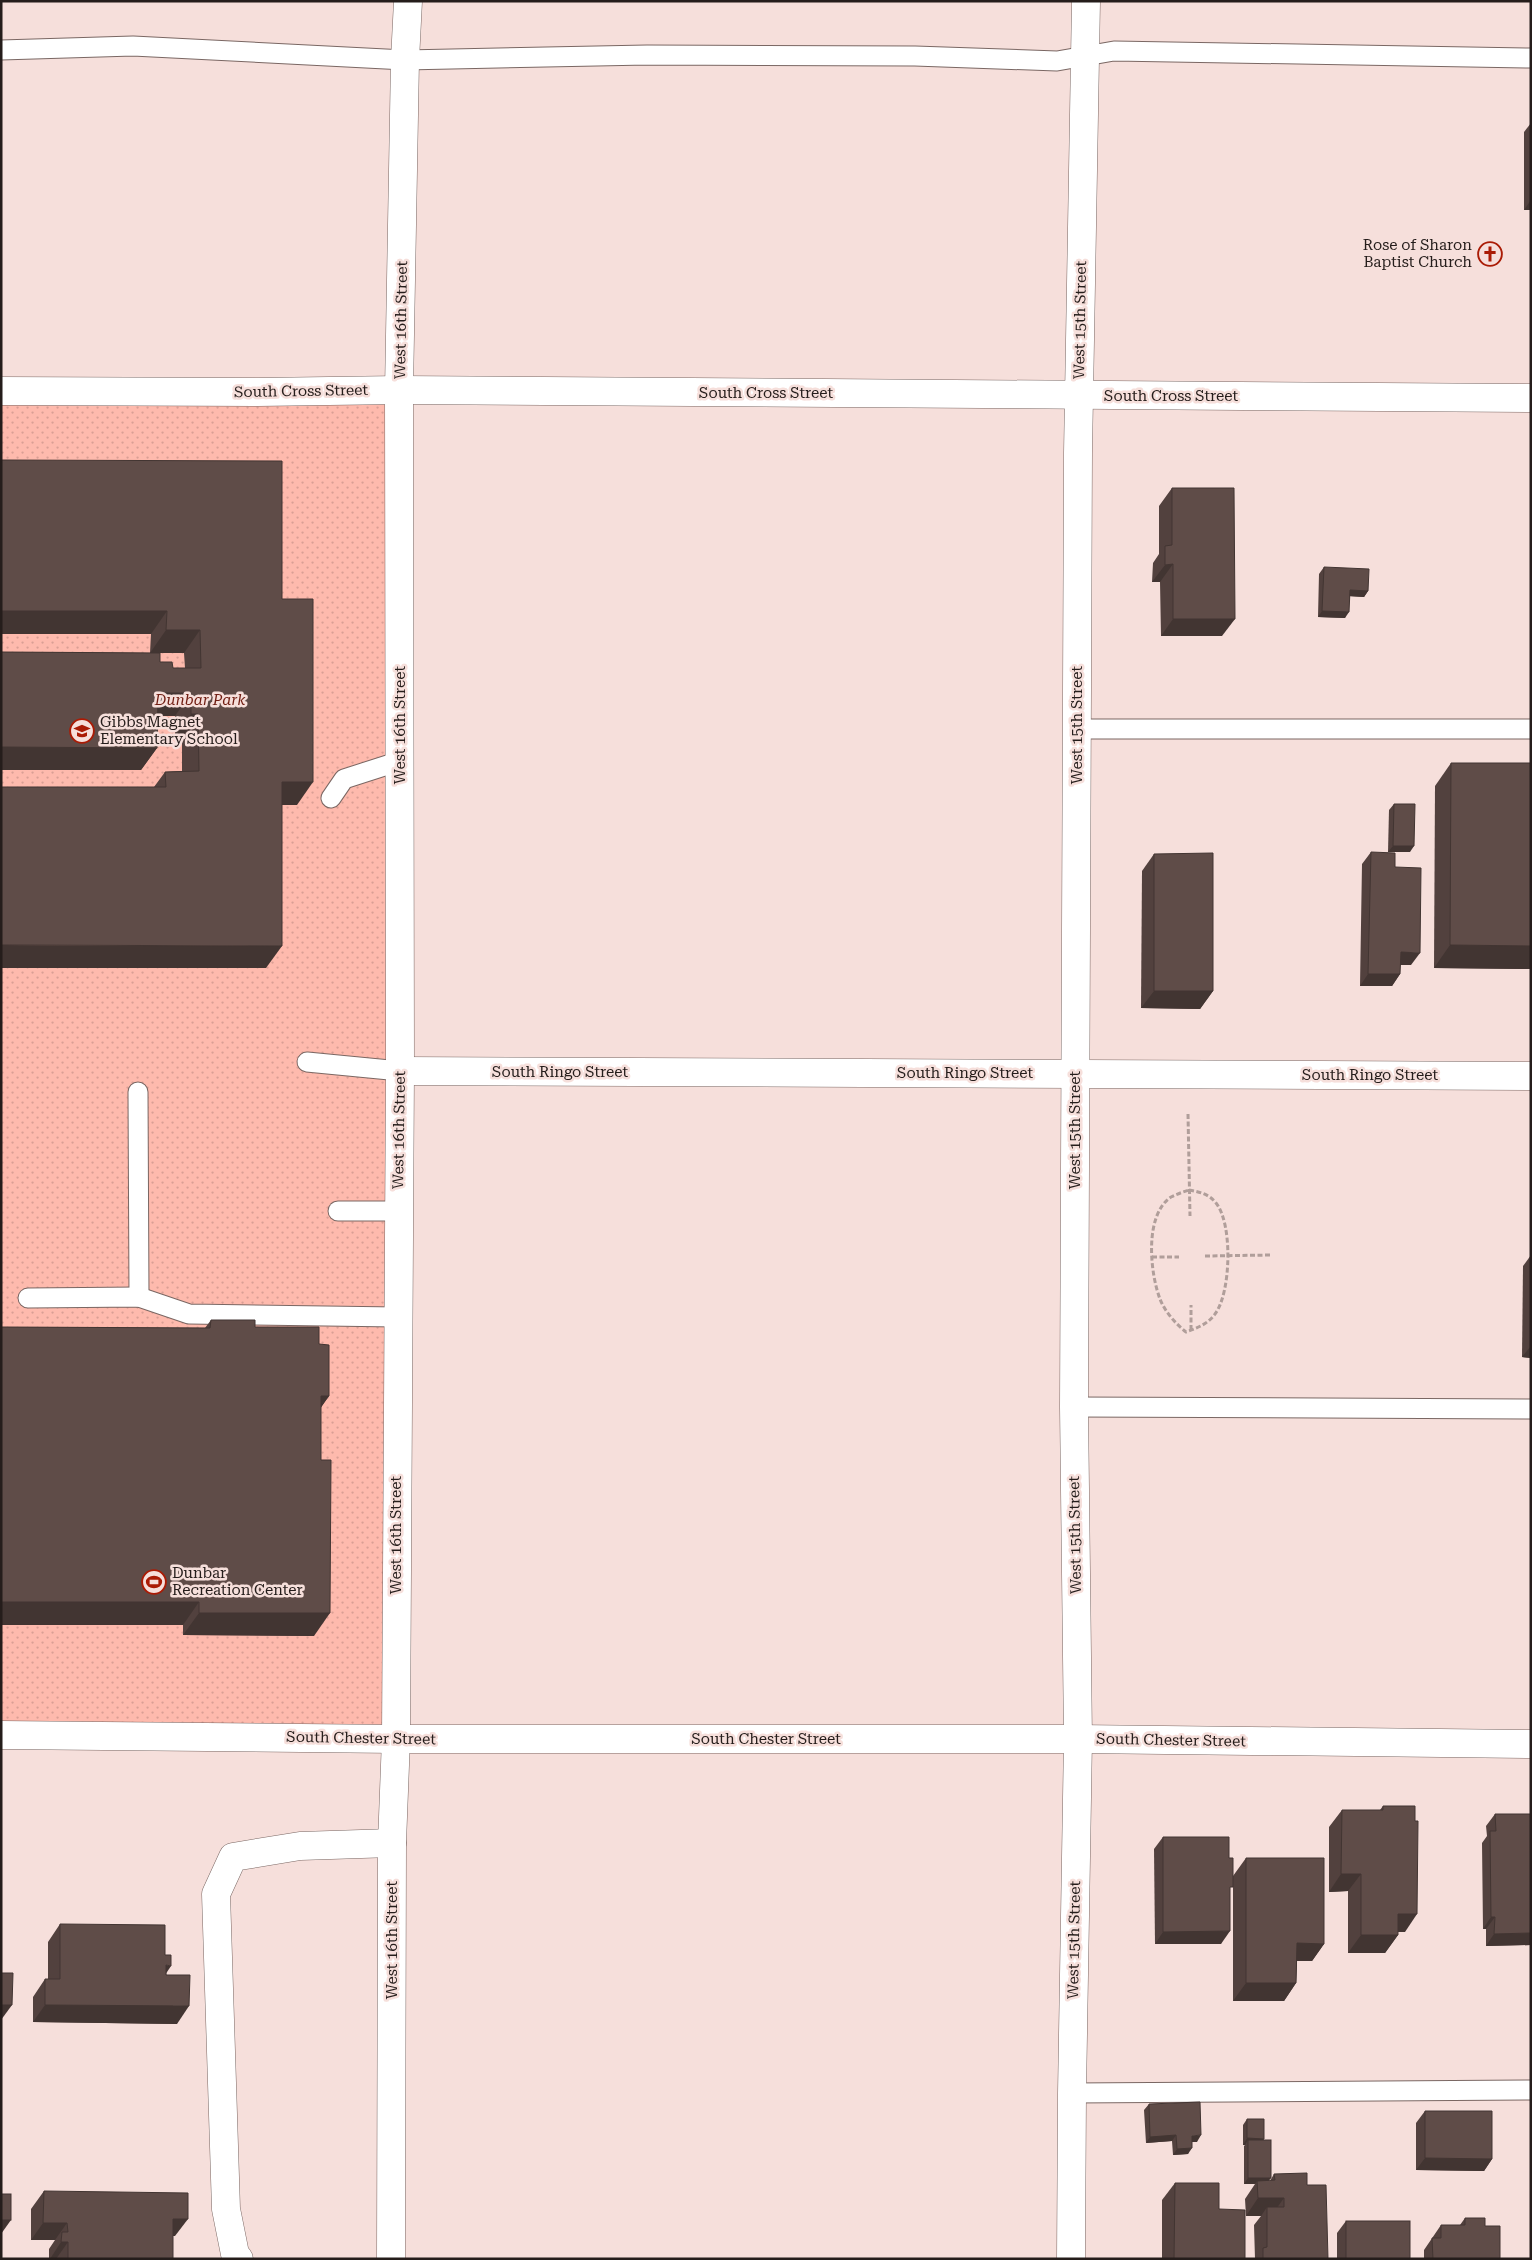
<svg xmlns="http://www.w3.org/2000/svg" width="1532" height="2260" font-family="'Roboto Serif',serif">
<defs>
<pattern id="park-dots" width="8" height="8" patternUnits="userSpaceOnUse" patternTransform="scale(1.25)"><rect width="8" height="8" fill="#febaad"/><path d="M2 2h.1M6 6h.1" fill="none" stroke="#da9f94" stroke-width="1.8" stroke-linecap="round"/></pattern>
</defs>
<rect width="100%" height="100%" fill="#f6dfdb"/>
<polygon fill="url(#park-dots)" points="1,390 399,390 396,1739 1,1737"/>
<g fill="none" stroke-linecap="round" stroke-linejoin="round">
<g stroke="#7a6763" stroke-width="21">
<g id="lane">
<polyline points="1,50 133,46 405,60 647,55 915,56 1057,61 1114,51 1531,58"/>
<polyline points="1077,729 1531,729"/>
<polyline points="331,798 344,779 400,761"/>
<polyline points="307,1062 400,1071"/>
<polyline points="138,1092 139,1297"/>
<polyline points="338,1211 398,1211"/>
<polyline points="28,1298 139,1297 189,1314 397,1317"/>
<polyline points="1074,1407 1531,1409"/>
<polyline points="1072,2093 1531,2090"/>
</g>
</g>
<g stroke="#7a6763" stroke-width="29">
<g id="street">
<polyline points="1,391 258,392 399,390 1531,398"/>
<polyline points="400,1071 1531,1076"/>
<polyline points="239,2259 235,2254 226,2209 216,1894 233,1857 300,1846 392,1843"/>
<polyline points="391,2259 392,1843 396,1739 400,1071 399,390 405,60 408,1"/>
</g>
</g>
<g stroke="#7a6763" stroke-width="29">
<g id="secondary">
<polyline points="1,1735 396,1739 1078,1739 1531,1744"/>
<polyline points="1071,2259 1072,2093 1078,1739 1074,1407 1078,453 1086,1"/>
</g>
</g>
<g stroke="#b09e9a" stroke-width="3" stroke-dasharray="5 2.5" stroke-linecap="butt">
<polyline points="1188,1114 1190,1216"/>
<path d="M 1189,1190 C 1200,1192 1209,1194 1216,1203 C 1233,1224 1231,1293 1215,1314 C 1208,1324 1197,1328 1186,1332 C 1176,1324 1165,1312 1160,1299 C 1150,1273 1144,1215 1171,1197 C 1177,1194 1183,1192 1189,1190 Z"/>
<polyline points="1205,1256 1272,1255"/>
<polyline points="1152,1257 1179,1257"/>
<polyline points="1191,1330 1191,1305"/>
</g>
<use href="#lane" stroke="#fff" stroke-width="19"/>
<use href="#street" stroke="#fff" stroke-width="28"/>
<use href="#secondary" stroke="#fff" stroke-width="28"/>
</g>
<g fill="#52413e" fill-rule="evenodd">
<polygon points="1531,123 1531,210 1524,210 1524,132"/>
<path d="M 1,460 L 282,599 L 297,805 L 282,805 L 266,968 L 154,787 L 165,772 L 182,771 L 182,737 L 175,737 L 175,716 L 158,716 L 157,748 L 141,770 L 1,770 L 1,652 L 150,653 L 151,634 L 1,634 ZM 160,653 L 184,653 L 185,668 L 173,668 L 160,662 Z"/>
<polygon points="1172,488 1222,636 1161,636 1160,582 1152,582 1153,563 1159,554 1159,506"/>
<polygon points="1324,567 1368,591 1364,597 1350,596 1345,618 1318,617 1319,574"/>
<polygon points="1451,763 1531,763 1531,969 1434,968 1435,786"/>
<polygon points="1394,804 1410,852 1388,852 1389,810"/>
<polygon points="1371,852 1395,867 1411,965 1400,965 1400,974 1392,986 1360,986 1362,864"/>
<polygon points="1154,854 1213,991 1200,1009 1141,1008 1142,871"/>
<polygon points="1531,1255 1531,1358 1522,1357 1523,1266"/>
<polygon points="211,1320 255,1327 319,1344 329,1396 321,1407 314,1636 183,1635 183,1625 1,1625 1,1327 205,1328"/>
<polygon points="1383,1806 1405,1932 1398,1932 1398,1935 1385,1953 1348,1953 1348,1891 1329,1892 1329,1827 1342,1810 1380,1810"/>
<polygon points="1495,1814 1531,1814 1531,1945 1486,1946 1486,1929 1483,1929 1482,1843 1487,1836 1486,1826"/>
<polygon points="1163,1837 1230,1892 1221,1944 1155,1944 1154,1849"/>
<polygon points="1246,1858 1324,1944 1312,1961 1297,1961 1296,1983 1284,2001 1233,2001 1233,1876"/>
<polygon points="60,1924 165,1955 166,1973 177,2024 33,2022 33,1997 45,1979 48,1979 48,1942"/>
<polygon points="1149,2104 1197,2142 1192,2142 1188,2154 1173,2155 1172,2141 1146,2143 1144,2110"/>
<polygon points="1425,2111 1492,2159 1484,2171 1416,2170 1416,2123"/>
<polygon points="1247,2119 1264,2139 1263,2140 1269,2181 1270,2181 1274,2174 1307,2185 1328,2259 1255,2259 1254,2225 1261,2216 1246,2216 1245,2199 1255,2184 1244,2184 1244,2146 1245,2145 1243,2145 1243,2125"/>
<polygon points="1175,2183 1245,2259 1162,2259 1162,2200"/>
<polygon points="44,2191 175,2236 173,2236 173,2259 49,2259 49,2249 55,2240 31,2240 31,2209"/>
<polygon points="1465,2218 1485,2226 1500,2259 1424,2259 1424,2250 1441,2225 1460,2225"/>
<polygon points="1346,2221 1410,2259 1337,2259 1337,2233"/>
</g>
<g fill="#423532">
<polygon points="1531,200 1531,210 1524,210"/>
<polygon points="1173,564 1160,582 1152,582 1165,565"/>
<polygon points="1350,590 1368,591 1364,597 1346,596"/>
<polygon points="1,611 167,611 151,634 1,634"/>
<polygon points="1322,611 1349,612 1345,618 1318,617"/>
<polygon points="1173,619 1235,619 1222,636 1161,636"/>
<polygon points="166,630 200,630 184,653 150,653"/>
<polygon points="158,693 191,693 175,716 142,716"/>
<polygon points="191,714 198,714 182,737 175,737"/>
<polygon points="1,747 157,748 141,770 1,770"/>
<polygon points="282,782 313,782 297,805 266,805"/>
<polygon points="1393,846 1414,846 1410,852 1388,852"/>
<polygon points="1,945 282,946 266,968 1,968"/>
<polygon points="1450,945 1531,946 1531,969 1434,968"/>
<polygon points="1401,952 1420,953 1411,965 1392,965"/>
<polygon points="1368,974 1400,974 1392,986 1360,986"/>
<polygon points="1154,991 1213,991 1200,1009 1141,1008"/>
<polygon points="1531,1346 1531,1358 1522,1357"/>
<polygon points="321,1396 329,1396 313,1419"/>
<polygon points="1,1602 199,1602 183,1625 1,1625"/>
<polygon points="199,1613 330,1613 314,1636 183,1635"/>
<polygon points="1341,1874 1361,1874 1348,1891 1329,1892"/>
<polygon points="1398,1914 1417,1914 1405,1932 1385,1931"/>
<polygon points="1491,1917 1495,1917 1486,1929 1483,1929"/>
<polygon points="1230,1931 1221,1944 1155,1944 1163,1932"/>
<polygon points="1531,1933 1531,1945 1486,1946 1494,1934"/>
<polygon points="1361,1935 1398,1935 1385,1953 1348,1953"/>
<polygon points="1297,1943 1324,1944 1312,1961 1284,1961"/>
<polygon points="166,1965 171,1966 159,1984"/>
<polygon points="1246,1983 1296,1983 1284,2001 1233,2001"/>
<polygon points="1,2005 12,2005 1,2020"/>
<polygon points="45,2005 189,2006 177,2024 33,2022"/>
<polygon points="1176,2135 1172,2141 1146,2143 1150,2137"/>
<polygon points="1201,2135 1197,2142 1187,2142 1192,2136"/>
<polygon points="1247,2138 1264,2139 1260,2145 1248,2140 1245,2145 1243,2145"/>
<polygon points="1192,2148 1188,2154 1173,2155 1177,2149"/>
<polygon points="1425,2158 1492,2159 1484,2171 1416,2170"/>
<polygon points="1248,2178 1271,2178 1266,2184 1257,2181 1255,2184 1244,2184"/>
<polygon points="1258,2198 1284,2198 1271,2216 1267,2207 1261,2216 1246,2216"/>
<polygon points="173,2219 188,2219 175,2236 160,2236"/>
<polygon points="1,2220 11,2220 1,2234"/>
<polygon points="43,2223 67,2223 55,2240 31,2240"/>
<polygon points="61,2242 68,2242 56,2259 50,2259"/>
</g>
<g fill="#5f4c48" stroke="#423532">
<polygon points="1,460 282,461 282,599 313,599 313,782 282,782 282,946 1,945 1,787 166,787 165,772 199,771 198,714 191,714 191,693 158,693 157,748 1,747 1,652 160,653 160,662 172,662 173,668 201,668 200,630 166,630 167,611 1,611"/>
<polygon points="1172,488 1234,488 1235,619 1173,619 1173,564 1165,565 1165,546 1172,545"/>
<polygon points="1324,567 1369,569 1368,591 1350,590 1349,612 1322,611"/>
<polygon points="1451,763 1531,763 1531,946 1450,945"/>
<polygon points="1394,804 1415,804 1414,846 1393,846"/>
<polygon points="1371,852 1395,853 1395,867 1421,868 1420,953 1401,952 1400,974 1368,974"/>
<polygon points="1213,853 1213,991 1154,991 1154,854"/>
<polygon points="211,1320 255,1320 255,1327 319,1327 319,1344 329,1345 329,1396 321,1396 321,1460 331,1460 330,1613 199,1613 199,1602 1,1602 1,1327 210,1328"/>
<polygon points="1383,1806 1415,1806 1415,1821 1418,1821 1417,1914 1398,1914 1398,1935 1361,1935 1361,1874 1341,1874 1342,1810 1383,1810"/>
<polygon points="1495,1814 1531,1814 1531,1933 1494,1934 1495,1917 1491,1917 1490,1831 1496,1831"/>
<polygon points="1163,1837 1229,1837 1229,1858 1233,1858 1233,1887 1230,1887 1230,1931 1163,1932"/>
<polygon points="1246,1858 1324,1858 1324,1944 1297,1943 1296,1983 1246,1983"/>
<polygon points="60,1924 165,1925 165,1955 171,1955 171,1966 166,1965 166,1975 190,1975 189,2006 45,2005 45,1979 60,1979"/>
<polygon points="1,1973 13,1973 12,2005 1,2005"/>
<polygon points="1200,2102 1201,2135 1192,2136 1192,2148 1177,2149 1176,2135 1150,2137 1149,2104"/>
<polygon points="1425,2111 1492,2111 1492,2159 1425,2158"/>
<polygon points="1247,2119 1264,2119 1264,2139 1247,2138"/>
<rect x="1248" y="2140" width="23" height="38"/>
<polygon points="1307,2173 1307,2185 1326,2185 1328,2259 1263,2259 1263,2248 1267,2247 1267,2207 1284,2207 1284,2198 1258,2198 1257,2181 1275,2180 1274,2174"/>
<polygon points="1175,2183 1219,2183 1219,2209 1245,2210 1245,2259 1174,2259"/>
<polygon points="44,2191 188,2193 188,2219 173,2219 173,2259 68,2259 68,2242 61,2242 62,2232 68,2232 67,2223 43,2223"/>
<rect x="1" y="2194" width="10" height="26"/>
<polygon points="1465,2218 1485,2218 1485,2226 1500,2226 1500,2259 1433,2259 1432,2238 1441,2238 1441,2225 1465,2225"/>
<rect x="1346" y="2221" width="64" height="38"/>
</g>
<defs>
<g id="church-ring" transform="scale(1.25)"><circle r="9.5" fill="#f6dfdb" stroke="#aa1b05" stroke-width="1.5"/><path d="M-1.2-6h2.4v3.5h3.3v2.4h-3.3V6h-2.4V-.1h-3.3v-2.4h3.3Z" fill="#aa1b05"/></g>
<g id="school-ring" transform="scale(1.25)"><circle r="9.5" fill="#f6dfdb" stroke="#aa1b05" stroke-width="1.5"/><path d="M0-5L7-2L0 1L-7-2ZM-4 1L0 2.5L4 1V4Q0 6-4 4Z" fill="#aa1b05"/></g>
<g id="stadium-ring" transform="scale(1.25)"><circle r="9.5" fill="#f6dfdb" stroke="#aa1b05" stroke-width="1.5"/><path d="M0-5a6.5 5 0 1 0 0 10a6.5 5 0 1 0 0-10ZM-3.5-1.8h7v3.6h-7Z" fill="#aa1b05"/></g>
</defs>
<g fill-rule="evenodd">
<use href="#church-ring" x="1490" y="254"/>
<use href="#school-ring" x="82" y="731"/>
<use href="#stadium-ring" x="154" y="1582"/>
</g>
<g text-anchor="middle" stroke-width="5" stroke-linejoin="round" paint-order="stroke">
<g font-size="15" fill="#251d1b" stroke="#f6dfdb" text-anchor="start">
<text x="1472" y="250" text-anchor="end">Rose of Sharon<tspan x="1472" dy="17">Baptist Church</tspan></text>
<text x="100" y="727">Gibbs Magnet<tspan x="100" dy="17">Elementary School</tspan></text>
<text x="172" y="1578">Dunbar<tspan x="172" dy="17">Recreation Center</tspan></text>
</g>
<g font-size="15" fill="#251d1b" stroke="#f6dfdb">
<text transform="translate(401 320) rotate(-89)" y="5">West 16th Street</text>
<text transform="translate(1080 320) rotate(-89)" y="5">West 15th Street</text>
<text transform="translate(301 391) rotate(-1)" y="5">South Cross Street</text>
<text x="766" y="398">South Cross Street</text>
<text x="1171" y="401">South Cross Street</text>
<text transform="translate(400 725) rotate(-90)" y="5">West 16th Street</text>
<text transform="translate(1077 725) rotate(-90)" y="5">West 15th Street</text>
<text x="560" y="1077">South Ringo Street</text>
<text x="965" y="1078">South Ringo Street</text>
<text x="1370" y="1080">South Ringo Street</text>
<text transform="translate(399 1130) rotate(-89)" y="5">West 16th Street</text>
<text transform="translate(1075 1130) rotate(-90)" y="5">West 15th Street</text>
<text transform="translate(396 1535) rotate(-90)" y="5">West 16th Street</text>
<text transform="translate(1075 1535) rotate(-91)" y="5">West 15th Street</text>
<text transform="translate(361 1738) rotate(1)" y="5">South Chester Street</text>
<text x="766" y="1744">South Chester Street</text>
<text transform="translate(1171 1740) rotate(1)" y="5">South Chester Street</text>
<text transform="translate(392 1940) rotate(-90)" y="5">West 16th Street</text>
<text transform="translate(1074 1940) rotate(-89)" y="5">West 15th Street</text>
</g>
<g font-size="15" font-style="italic" fill="#701d12" stroke="#f6dfdb">
<text x="200" y="705">Dunbar Park</text>
</g>
</g>
<rect width="1532" height="2260" fill="none" stroke="#251d1b" stroke-width="5"/>
</svg>
